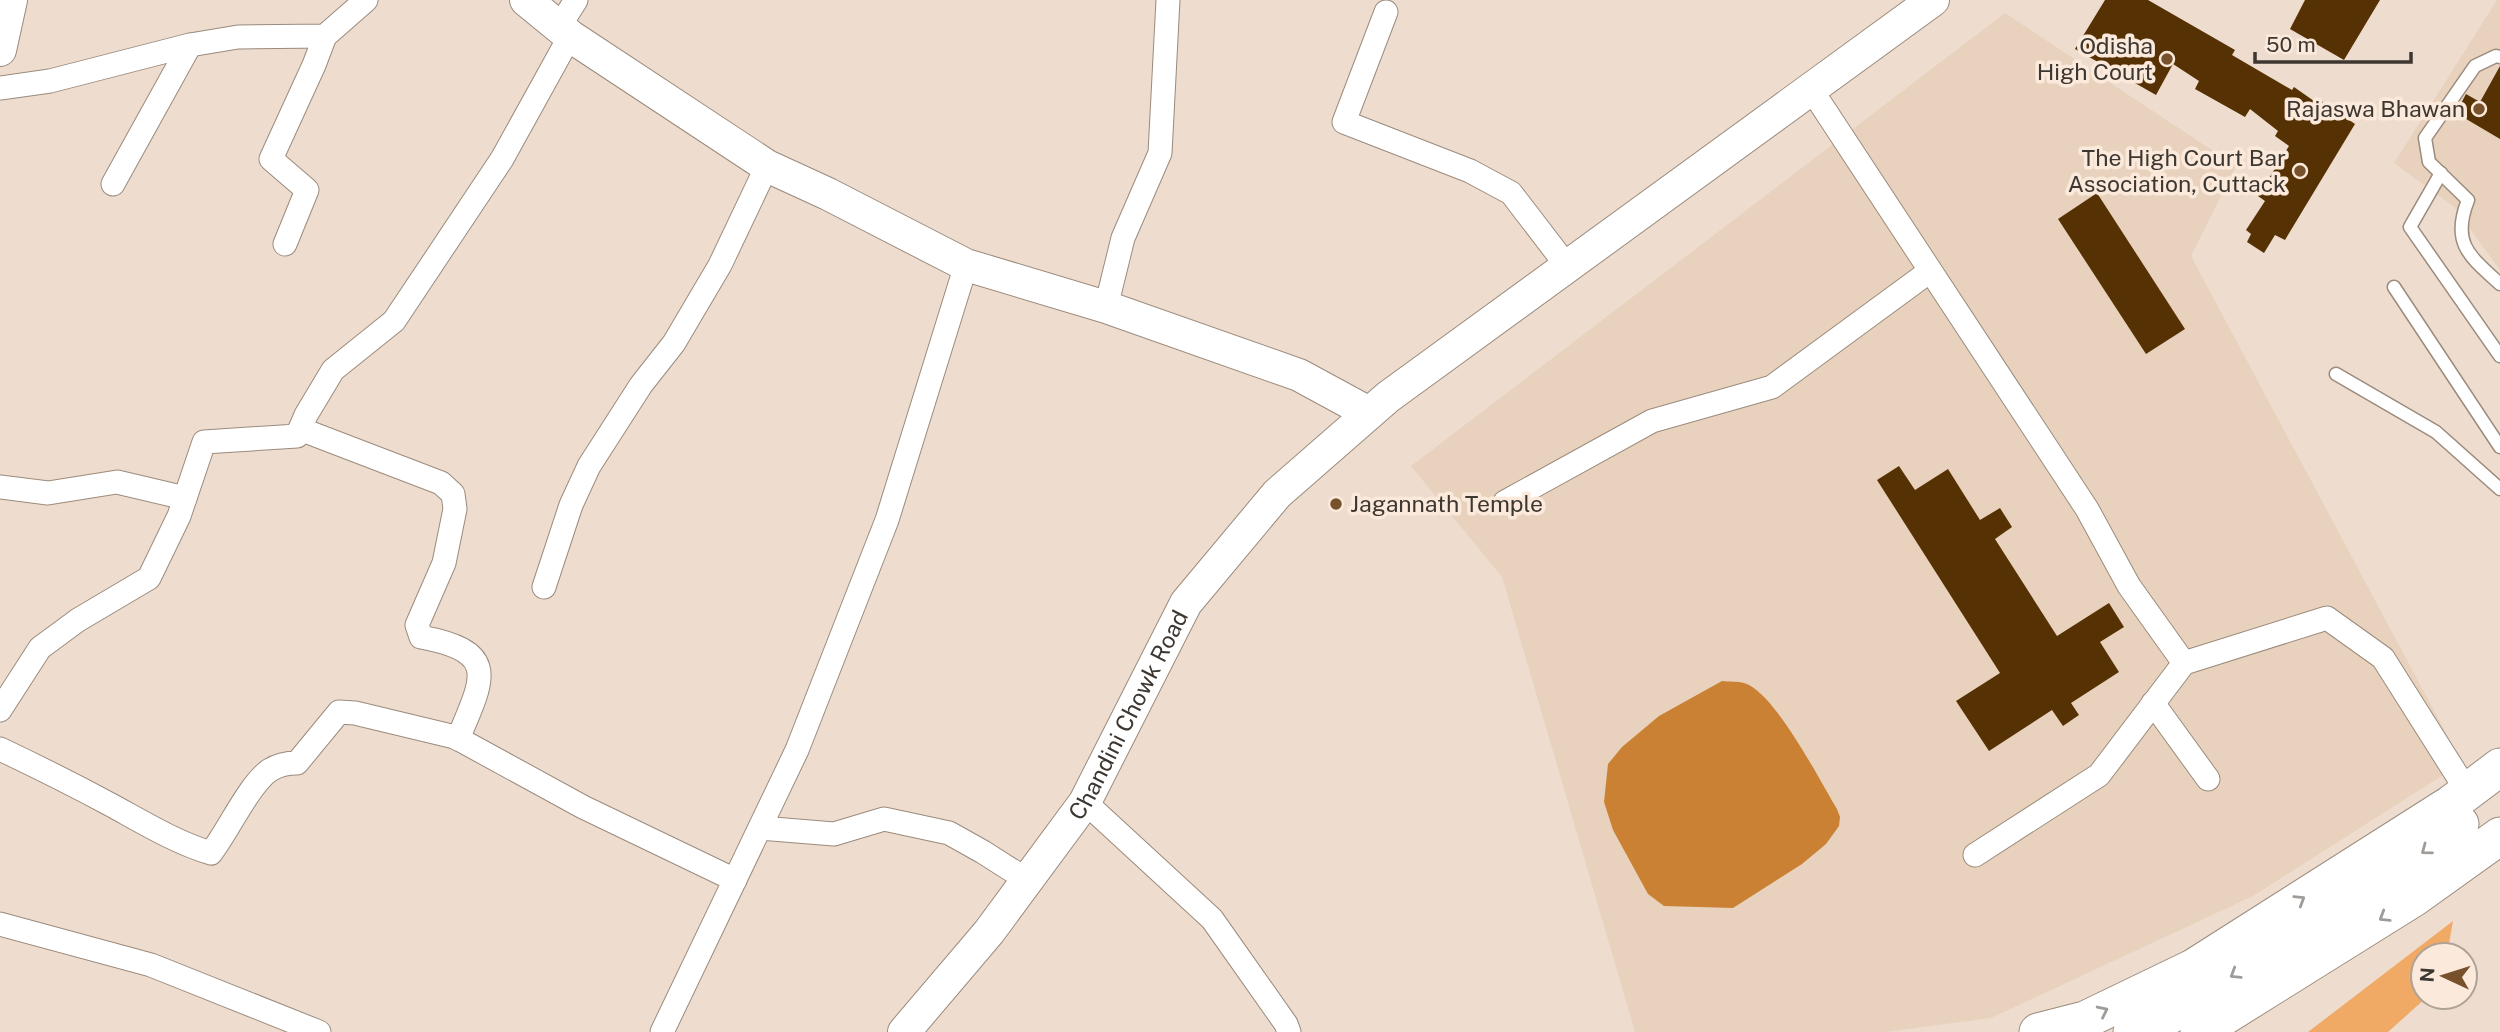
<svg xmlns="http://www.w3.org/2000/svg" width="2500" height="1032" font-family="'Public Sans',sans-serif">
<rect width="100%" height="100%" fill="#eeddce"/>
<g fill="#e8d2bd">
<polygon points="2497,0 2500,0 2500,270 2454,207 2394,163"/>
<polygon points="2005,13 2236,166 2191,256 2462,763 2253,896 1991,1018 1886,1032 1635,1032 1502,577 1411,466"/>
</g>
<polygon fill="#f0aa66" points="2453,921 2447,955 2423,955 2423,997 2427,997 2388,1032 2308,1032"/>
<path fill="#ca8134" d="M 1722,681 C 1729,682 1738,681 1744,683 C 1774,691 1820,781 1837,809 L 1840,817 L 1839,826 L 1826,844 L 1802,864 L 1733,908 L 1664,906 L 1648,894 L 1613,830 L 1604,802 L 1608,764 L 1622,747 L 1659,716 Z"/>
<g fill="#563104">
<polygon points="2105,0 2148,0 2235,50 2232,55 2292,90 2294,87 2314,101 2317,98 2355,124 2285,240 2275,235 2264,253 2247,242 2251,234 2246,230 2265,201 2258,196 2289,146 2275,136 2278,131 2250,109 2245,117 2195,89 2199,81 2173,64 2156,95 2075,49"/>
<polygon points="2305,0 2380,0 2344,60 2290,29"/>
<polygon points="2500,66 2500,139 2456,113 2466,94 2480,102"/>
<polygon points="2097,193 2185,329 2146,354 2058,219"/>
<polygon points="1899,466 1915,490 1948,469 1980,520 2000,508 2012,527 1995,539 2057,636 2109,603 2124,627 2100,642 2119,672 2071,703 2079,715 2063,726 2052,710 1989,751 1956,701 2000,673 1877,480"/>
</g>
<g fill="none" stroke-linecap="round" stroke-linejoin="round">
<g stroke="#9b8b7d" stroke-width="15">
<g id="lane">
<path d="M 2500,57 L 2496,56 L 2475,66 L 2425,138 L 2429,162 L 2468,200 C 2451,243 2469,256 2500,284"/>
<polyline points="2441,173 2410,227 2500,356"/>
<polyline points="2394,287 2500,447"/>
<polyline points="2336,374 2436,432 2500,489"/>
</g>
</g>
<g stroke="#9b8b7d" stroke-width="25">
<g id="street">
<polyline points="1386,12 1344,122 1470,171 1511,193 1567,266"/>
<polyline points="559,27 576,0"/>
<polyline points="0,88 50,81 190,45 238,37 325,36 366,0"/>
<polyline points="1811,89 2087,509 2129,586 2184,663"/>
<polyline points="113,184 190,45"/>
<polyline points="285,244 307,190 271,159 314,65 325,36"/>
<polyline points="1106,307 1123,238 1160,153 1168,0"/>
<path d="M 300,429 L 441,483 L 453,494 L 455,509 L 444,563 L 417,625 L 421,637 C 502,652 482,680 458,739"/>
<polyline points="0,487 48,493 117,482 185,498"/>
<polyline points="1505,502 1652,421 1772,387 1930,271"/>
<polyline points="544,587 571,505 589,466 641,385 674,343 720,265 767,166"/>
<polyline points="2153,703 2208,779"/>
<polyline points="0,710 40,648 78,620 149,578 179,516 204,442 297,436 306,415 333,370 394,321 502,159 570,36"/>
<path d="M 0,749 C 38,767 76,786 113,806 C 144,823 177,843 211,853 C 228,831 250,783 270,770 C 278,765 287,763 297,763 L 339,712 L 355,713 L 455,737 L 583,807 L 735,880"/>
<polyline points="1085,802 1212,919 1286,1024 1289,1032"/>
<polyline points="760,828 834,834 884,819 949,833 983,852 1027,880"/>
<polyline points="1975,855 2099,775 2184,663 2327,618 2383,658 2467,791"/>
<polyline points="0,924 151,965 319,1032"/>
<polyline points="662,1032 797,750 887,520 966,265"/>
</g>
</g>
<g stroke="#9b8b7d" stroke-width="34">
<g id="secondary">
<polyline points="526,0 570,36 767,166 828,194 966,265 1106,307 1299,375 1369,413"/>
<polyline points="0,50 11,0"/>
<path id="s1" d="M 904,1032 L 989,932 L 1085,802 L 1186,603 L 1277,494 L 1388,397 L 1933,0"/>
</g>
</g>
<g stroke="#9b8b7d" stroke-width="39">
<g id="primary">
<polyline points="2038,1032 2085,1020 2193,968 2451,804 2500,767"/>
<polyline points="2132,1032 2168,1016 2392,875 2460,824"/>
<polyline points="2199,1032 2415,897 2500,836"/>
</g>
</g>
<use href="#lane" stroke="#fff" stroke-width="12"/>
<use href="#street" stroke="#fff" stroke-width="23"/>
<use href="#secondary" stroke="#fff" stroke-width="32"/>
<use href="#primary" stroke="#fff" stroke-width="37"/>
</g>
<defs><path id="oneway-chevron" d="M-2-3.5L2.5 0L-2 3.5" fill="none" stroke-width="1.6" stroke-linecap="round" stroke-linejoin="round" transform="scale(1.75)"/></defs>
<g stroke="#9e9b98">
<use href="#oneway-chevron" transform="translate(2426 850) rotate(143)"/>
<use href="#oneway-chevron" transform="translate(2300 900) rotate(-32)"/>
<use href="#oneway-chevron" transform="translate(2384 917) rotate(148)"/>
<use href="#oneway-chevron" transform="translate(2235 974) rotate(148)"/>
<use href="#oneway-chevron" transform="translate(2103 1011) rotate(-26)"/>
</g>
<g fill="#76512c" stroke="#fbeadb" stroke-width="2.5">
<circle cx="2167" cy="59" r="7"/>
<circle cx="2479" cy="109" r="7"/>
<circle cx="2300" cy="171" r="7"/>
<circle cx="1336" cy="504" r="7"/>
</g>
<g text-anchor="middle" stroke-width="7" stroke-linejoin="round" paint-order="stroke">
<g font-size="23" fill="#3d3731" stroke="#fbeadb" text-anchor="end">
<text x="2153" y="54">Odisha<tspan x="2153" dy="26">High Court</tspan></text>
<text x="2465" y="117">Rajaswa Bhawan</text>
<text x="2286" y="166">The High Court Bar<tspan x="2286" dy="26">Association, Cuttack</tspan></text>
<text x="1350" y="512" text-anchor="start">Jagannath Temple</text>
</g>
<g font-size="23" fill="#3d3731" stroke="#fbeadb">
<text dy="8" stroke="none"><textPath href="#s1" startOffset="390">Chandini Chowk Road</textPath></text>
</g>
</g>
<g transform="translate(2444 976) rotate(274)"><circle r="33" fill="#fbeadb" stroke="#afa297" stroke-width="2"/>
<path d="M0-5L12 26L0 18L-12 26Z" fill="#76512c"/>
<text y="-10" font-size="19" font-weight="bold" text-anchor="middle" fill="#3d3731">N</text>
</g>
<path d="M2255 52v10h156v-10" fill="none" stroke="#3d3731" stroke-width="3.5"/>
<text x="2266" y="52" font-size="21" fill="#3d3731" stroke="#fbeadb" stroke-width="5" paint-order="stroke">50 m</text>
</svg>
